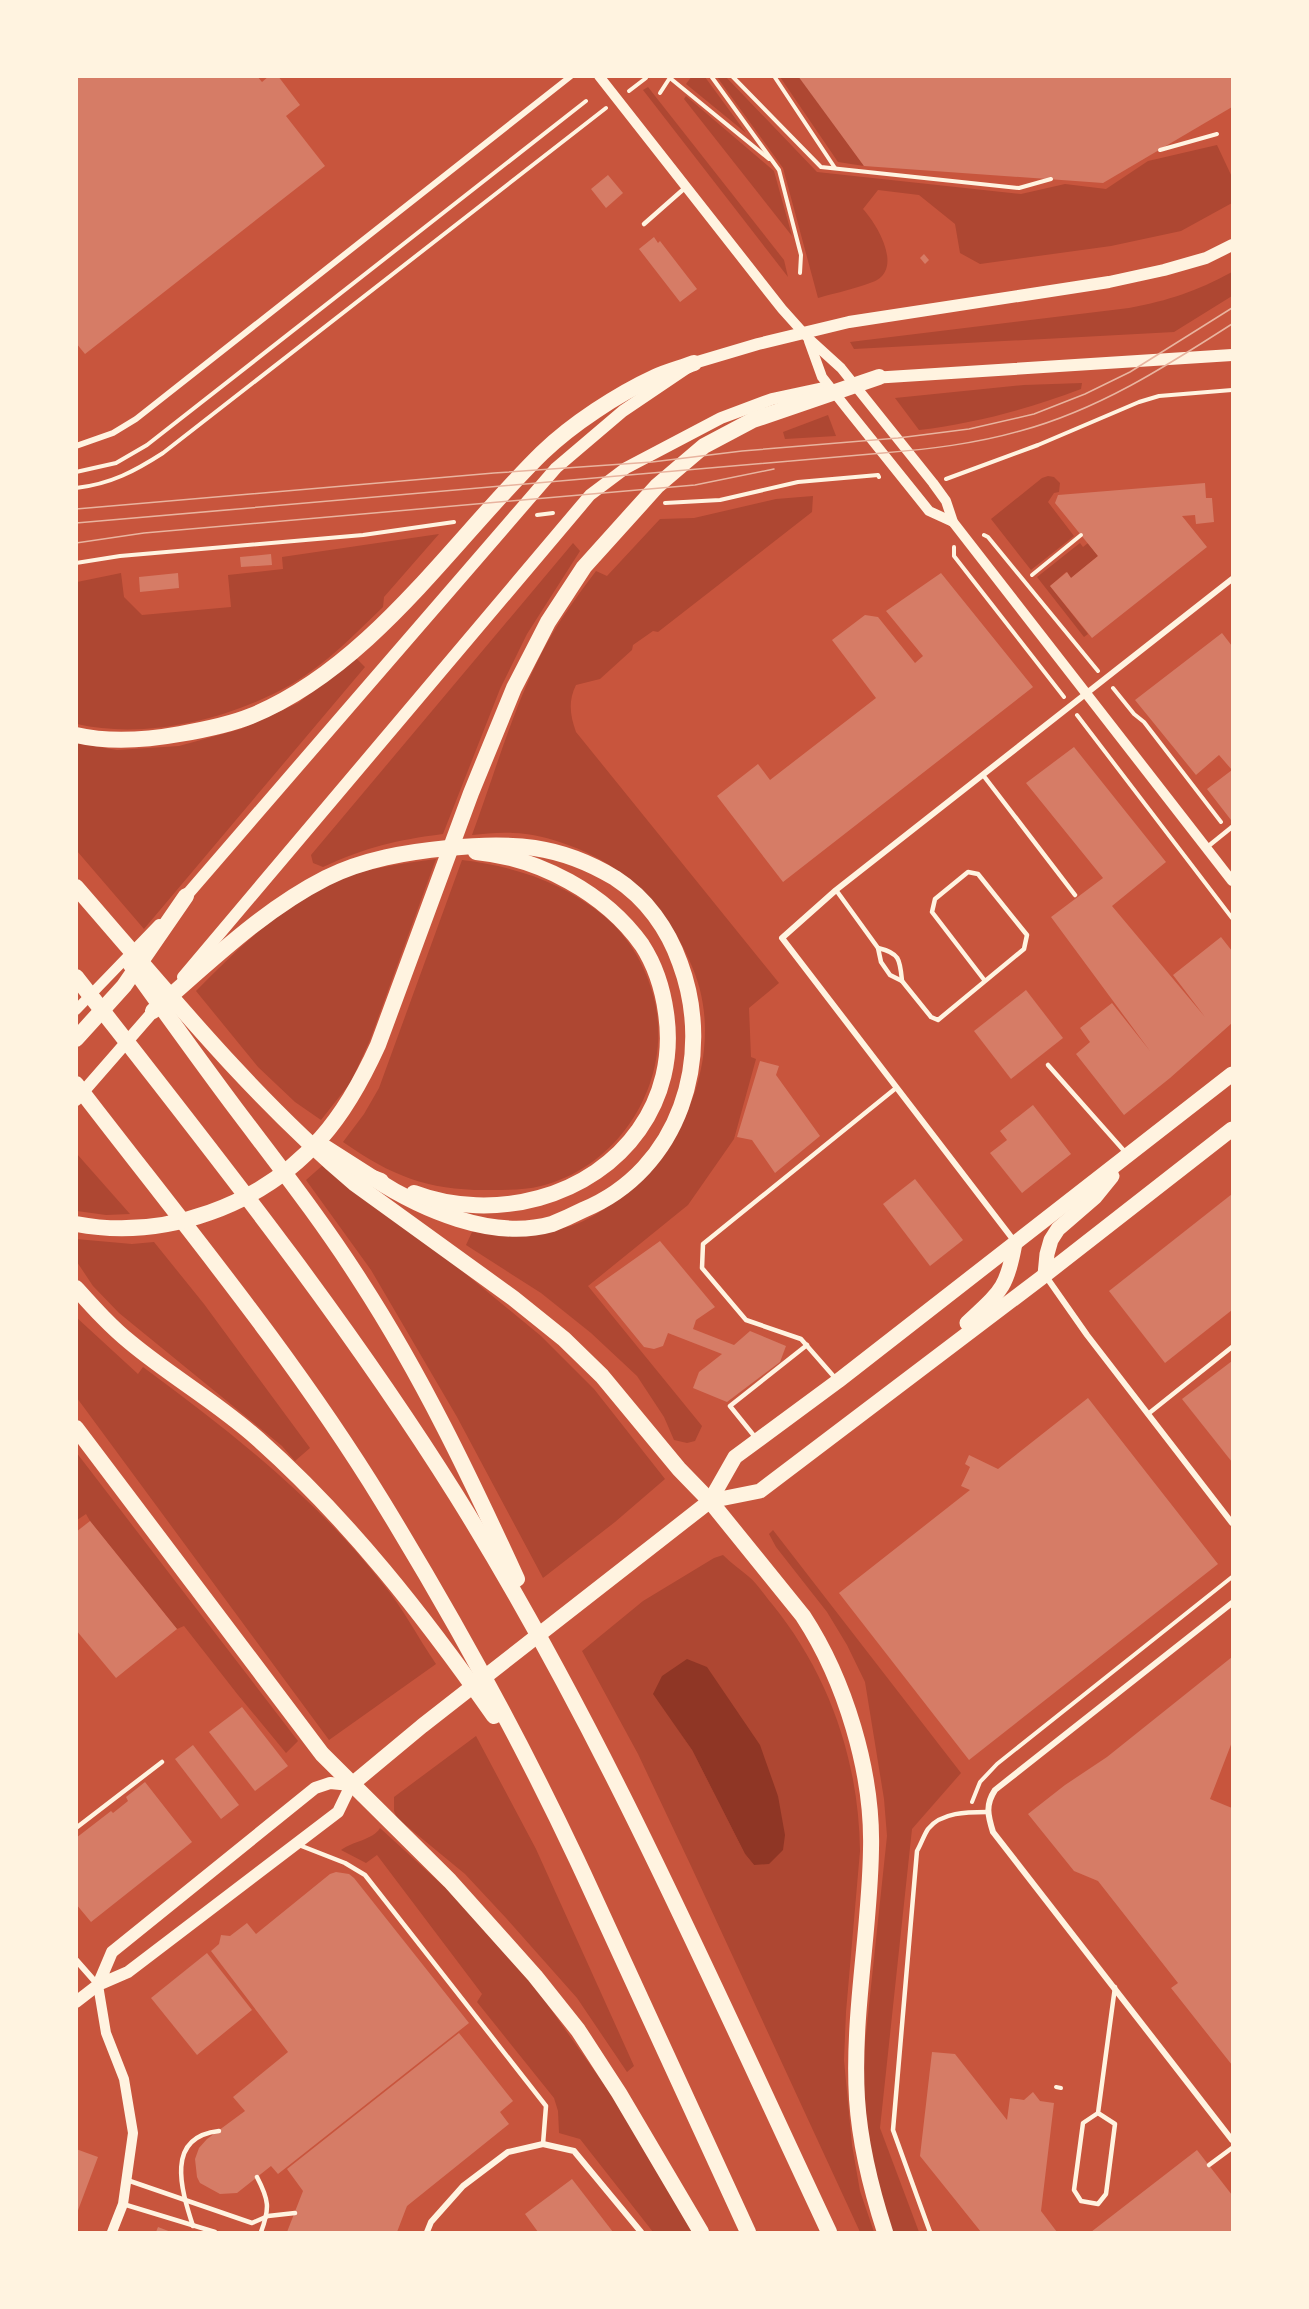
<svg xmlns="http://www.w3.org/2000/svg" width="1309" height="2309" font-family="Montserrat,sans-serif">
<rect width="100%" height="100%" fill="#c8553d"/>
<g fill="#ae4732" fill-rule="evenodd">
<polygon points="692,76 705,77 746,133 686,84"/>
<path d="M 717,77 L 726,77 L 817,172 L 1021,194 L 1065,184 L 1106,189 L 1148,161 L 1217,145 L 1232,177 L 1232,203 L 1181,231 L 1111,246 L 980,264 L 960,253 L 955,224 L 919,195 L 878,190 L 863,209 C 876,223 902,265 877,280 C 866,286 832,294 818,298 L 783,168 Z"/>
<polygon points="780,77 800,77 864,166 838,162"/>
<polygon points="648,87 784,260 788,277 643,90"/>
<polygon points="686,96 774,171 792,236 684,99"/>
<path d="M 1232,272 L 1232,296 L 1174,332 L 854,349 L 850,342 L 1129,308 C 1170,300 1195,292 1232,272 Z"/>
<path d="M 1082,383 L 1081,389 C 1028,409 976,423 919,430 L 895,398 L 1024,385 Z"/>
<polygon points="828,415 836,436 785,439 783,432"/>
<polygon points="1048,476 1054,477 1060,483 1059,492 1054,493 1048,502 1074,536 1031,570 991,519 1042,478"/>
<path d="M 813,496 L 812,512 L 658,632 L 653,631 L 633,645 L 632,650 L 600,679 L 576,685 C 568,701 570,715 576,732 L 779,983 L 749,1008 L 751,1057 L 756,1059 L 734,1139 L 688,1205 L 588,1286 L 702,1426 L 695,1441 L 687,1443 L 674,1440 L 664,1417 L 637,1376 L 591,1333 L 541,1293 L 466,1245 L 472,1232 C 505,1235 538,1236 571,1226 C 601,1216 626,1193 648,1171 C 692,1125 716,1053 700,990 C 695,970 683,945 672,928 C 664,915 651,905 641,894 C 635,888 629,880 622,874 C 597,853 545,833 513,833 C 499,832 485,834 472,835 C 495,773 515,701 547,643 C 561,618 578,595 596,571 L 607,576 L 660,519 L 694,518 L 776,499 Z"/>
<path d="M 439,534 L 384,597 L 383,607 C 355,634 326,664 292,684 C 231,719 146,740 77,724 L 77,582 L 121,573 L 124,597 L 142,615 L 231,607 L 228,575 L 283,569 L 282,557 Z"/>
<path d="M 573,543 L 580,551 L 527,634 L 500,689 L 443,834 C 396,840 367,847 323,867 L 313,863 L 311,855 Z"/>
<polygon points="1080,543 1083,547 1088,543 1098,556 1071,578 1066,572 1050,586 1088,634 1084,637 1037,577"/>
<polygon points="356,658 365,667 144,929 77,851 76,743 117,750 179,746 241,729 298,703"/>
<path d="M 436,859 L 370,1040 L 351,1082 L 321,1120 L 295,1102 L 258,1067 L 196,991 C 237,949 282,905 337,881 C 368,867 402,864 436,859 Z"/>
<path d="M 462,860 C 513,866 563,882 604,916 C 627,935 644,963 652,991 C 677,1073 625,1165 541,1186 C 525,1190 508,1190 491,1190 C 430,1191 393,1177 343,1142 L 364,1114 L 379,1088 Z"/>
<polygon points="76,1154 77,1154 130,1214 106,1215 77,1211"/>
<polygon points="323,1165 450,1261 541,1336 594,1389 665,1479 615,1522 543,1578 457,1417 371,1270 306,1180"/>
<polygon points="76,1239 132,1244 154,1242 204,1304 310,1448 295,1461 282,1446 119,1313 93,1286 77,1262"/>
<path d="M 76,1317 L 138,1374 L 143,1367 C 231,1432 316,1498 383,1584 C 403,1608 418,1638 436,1664 L 329,1740 L 77,1398 Z"/>
<polygon points="76,1452 298,1741 286,1753 238,1695 184,1626 177,1629 90,1521 86,1514 77,1520"/>
<polygon points="773,1530 961,1773 912,1829 880,2128 919,2232 893,2232 878,2186 868,2137 863,2089 865,2043 887,1836 884,1799 865,1682 847,1645 827,1612 776,1547 769,1534"/>
<path d="M 723,1555 C 731,1563 740,1569 748,1576 C 757,1583 764,1595 772,1604 C 829,1674 859,1761 860,1851 L 846,2012 L 844,2060 L 852,2145 L 860,2191 L 874,2232 L 860,2232 L 691,1866 L 638,1754 L 582,1651 L 643,1601 L 714,1558 ZM 654,1694 L 778,1796 L 754,1865 L 745,1854 L 692,1750 Z"/>
<polygon points="476,1736 536,1849 634,2066 627,2072 577,1998 506,1918 465,1874 397,1818 394,1811 394,1797"/>
<path d="M 380,1828 L 462,1903 L 533,1984 L 637,2131 L 692,2232 L 653,2232 L 580,2139 L 559,2133 L 558,2111 L 554,2098 L 477,2002 L 482,1994 L 377,1855 L 366,1863 L 341,1850 C 353,1841 373,1840 380,1828 Z"/>
</g>
<polygon fill="#8f3625" points="687,1659 707,1667 760,1745 778,1796 785,1835 783,1850 769,1864 754,1865 745,1854 692,1750 653,1694 662,1676"/>
<g fill="#d67c66">
<polygon points="76,76 257,76 262,82 269,76 278,76 300,105 286,116 325,166 85,354 76,343"/>
<polygon points="798,76 1232,76 1232,107 1103,183 864,166"/>
<polygon points="608,175 623,193 606,208 591,189"/>
<polygon points="654,237 658,243 660,241 697,289 680,302 639,249"/>
<polygon points="924,254 929,260 925,264 920,258"/>
<polygon points="1205,483 1206,498 1212,498 1214,522 1196,524 1195,515 1182,516 1207,547 1092,638 1050,586 1067,572 1071,578 1098,556 1055,503 1058,495"/>
<polygon points="271,554 272,565 241,567 240,557"/>
<polygon points="178,573 179,588 140,592 139,577"/>
<polygon points="941,573 1033,687 783,882 717,796 758,764 770,780 876,698 832,640 865,615 878,617 915,663 923,656 886,611"/>
<polygon points="1222,633 1232,646 1232,818 1231,820 1207,789 1232,770 1219,755 1196,775 1135,700"/>
<polygon points="1074,747 1166,862 1112,906 1205,1017 1173,975 1221,937 1232,951 1232,1023 1170,1078 1124,1115 1076,1054 1090,1042 1080,1028 1112,1003 1150,1051 1051,917 1103,878 1026,783"/>
<polygon points="1026,990 1063,1038 1011,1079 974,1031"/>
<polygon points="760,1061 779,1066 776,1075 820,1136 775,1173 752,1140 737,1137"/>
<polygon points="1033,1105 1071,1154 1022,1193 990,1153 1007,1140 1000,1131"/>
<polygon points="915,1179 963,1240 930,1266 883,1204"/>
<polygon points="1232,1194 1232,1310 1165,1363 1109,1291"/>
<polygon points="660,1241 715,1307 696,1320 693,1329 734,1345 750,1331 786,1346 780,1362 727,1402 693,1388 699,1372 722,1354 668,1333 663,1346 654,1349 644,1347 595,1287"/>
<polygon points="1232,1361 1232,1462 1182,1399"/>
<polygon points="1088,1398 1218,1564 969,1760 839,1593 970,1490 961,1486 970,1467 965,1464 969,1455 998,1469"/>
<polygon points="90,1521 177,1629 116,1678 76,1630 76,1532"/>
<polygon points="1232,1657 1232,1742 1210,1799 1232,1808 1232,2065 1171,1988 1178,1983 1098,1881 1074,1871 1028,1814 1065,1785 1107,1757"/>
<polygon points="242,1707 288,1766 255,1791 209,1732"/>
<polygon points="193,1745 239,1805 221,1819 175,1759"/>
<polygon points="145,1782 192,1842 91,1922 76,1904 76,1838 111,1811 113,1813 128,1801 126,1797"/>
<polygon points="336,1872 349,1874 354,1878 469,2023 278,2174 271,2166 237,2193 220,2194 200,2183 197,2177 195,2159 199,2148 207,2139 245,2111 233,2097 288,2052 211,1951 219,1944 221,1935 230,1936 247,1923 256,1934 330,1874"/>
<polygon points="207,1953 252,2010 197,2055 151,1998"/>
<polygon points="459,2033 513,2101 500,2112 509,2124 407,2206 397,2232 287,2232 303,2191 287,2169"/>
<polygon points="932,2052 955,2054 1007,2120 1010,2098 1024,2100 1033,2092 1040,2101 1054,2103 1041,2211 1057,2232 981,2232 920,2156"/>
<polygon points="76,2149 98,2157 77,2213 76,2213"/>
<polygon points="1197,2150 1232,2195 1232,2232 1091,2232"/>
<polygon points="572,2179 613,2232 538,2232 525,2214"/>
<polygon points="158,2227 171,2232 156,2232"/>
</g>
<g fill="none" stroke-linecap="round" stroke-linejoin="round">
<g stroke="#fff3e0" stroke-width="4">
<polyline points="711,76 779,170 801,255 800,273"/>
<polyline points="732,76 821,167 1019,188 1051,179"/>
<polyline points="774,76 835,168"/>
<polyline points="670,78 769,159"/>
<polyline points="629,91 646,78"/>
<polyline points="660,93 671,76"/>
<polyline points="1160,150 1217,134"/>
<polyline points="76,472 116,463 147,445 586,101"/>
<polyline points="946,479 1038,445 1139,402 1159,396 1232,390"/>
<path d="M 76,488 C 111,484 135,471 163,453 L 606,108"/>
<polyline points="665,503 720,500 798,482 878,475 879,477"/>
<polyline points="537,515 553,513"/>
<polyline points="984,535 988,537 1098,671"/>
<polyline points="954,547 954,556 1064,697"/>
<polyline points="76,563 120,556 363,535 454,522"/>
<polyline points="1032,575 1081,535"/>
<polyline points="1113,688 1134,714 1144,722 1221,822"/>
<polyline points="1077,715 1232,918"/>
<polyline points="972,1802 980,1782 997,1764 1232,1577"/>
<polyline points="1056,2087 1061,2088"/>
</g>
<g stroke="#fff3e0" stroke-width="4.5">
<polyline points="644,224 686,187"/>
<polyline points="983,775 1075,895"/>
<polyline points="1206,848 1232,827"/>
<polyline points="836,890 878,948 881,962 890,975 902,981 931,1017 938,1020 1024,949 1027,935 978,874 968,872 935,899 932,912 985,981"/>
<path d="M 878,948 C 900,953 900,960 902,981"/>
<polyline points="1048,1065 1126,1153"/>
<polyline points="836,1379 801,1339 746,1320 702,1268 703,1244 896,1088"/>
<polyline points="1148,1414 1232,1347"/>
<polyline points="755,1437 730,1406 807,1345"/>
<polyline points="76,1828 162,1762"/>
<polyline points="299,1845 345,1863 365,1875 546,2106 543,2144"/>
<polyline points="1098,2113 1083,2123 1074,2190 1081,2201 1098,2204 1106,2194 1115,2124 1098,2113 1115,1987"/>
<polyline points="1209,2165 1232,2148"/>
<path d="M 257,2177 C 269,2200 270,2208 261,2232"/>
<polyline points="127,2180 252,2223 268,2216 295,2213"/>
<polyline points="123,2204 215,2232"/>
<path d="M 193,2226 C 181,2189 165,2137 219,2131"/>
<path d="M 930,2232 L 893,2130 L 917,1851 C 921,1844 924,1835 928,1829 C 941,1812 968,1812 987,1812"/>
</g>
<g stroke="#fff3e0" stroke-width="6">
<polyline points="76,446 113,433 136,419 571,76"/>
<polyline points="1015,1242 782,938 836,890 1232,579"/>
<polyline points="1045,1275 1087,1335 1232,1523"/>
<path d="M 1232,1603 L 995,1790 C 985,1805 988,1816 993,1832 L 1232,2140"/>
<polyline points="76,1960 98,1985"/>
<polyline points="427,2232 431,2222 463,2186 508,2152 543,2144 574,2151 641,2232"/>
</g>
<g stroke="#fff3e0" stroke-width="10">
<polyline points="599,76 782,309 808,338 841,368 933,483 946,501 953,522 1232,881"/>
<polyline points="809,341 822,377 848,410 929,511 953,522"/>
<polyline points="76,1010 159,924"/>
<polyline points="98,1985 106,2033 124,2079 133,2133 123,2204 112,2232"/>
</g>
<g stroke="#fff3e0" stroke-width="12">
<polyline points="872,378 1232,355"/>
<polyline points="186,896 556,468 623,411 694,363 758,344 849,322 1109,282 1164,270 1206,258 1232,245"/>
<polyline points="183,977 590,495 626,468 721,418 772,399 828,387"/>
<polyline points="76,1100 158,1006"/>
<polyline points="76,2002 98,1985 128,1972 338,1812 351,1785 330,1783 315,1788 112,1952 98,1985"/>
</g>
<g stroke="#fff3e0" stroke-width="15">
<polyline points="1045,1275 1047,1254 1051,1240 1058,1229 1095,1197 1112,1176"/>
<path d="M 967,1323 C 1000,1292 1007,1289 1015,1243"/>
<polyline points="710,1501 760,1491 1045,1275 1232,1129"/>
<polyline points="351,1785 422,1726 710,1501 735,1457 838,1381 1232,1074"/>
</g>
<g stroke="#fff3e0" stroke-width="16">
<path d="M 76,735 C 110,743 147,740 180,734 C 203,730 229,725 251,716 C 371,667 453,540 542,453 C 572,424 618,394 655,377 C 668,371 681,368 694,363"/>
<path d="M 76,887 C 165,989 250,1095 354,1183 L 513,1298 L 564,1339 L 602,1376 L 679,1469 L 710,1501 L 803,1616 C 845,1680 873,1772 871,1849 C 870,1932 852,2015 857,2099 C 860,2145 871,2189 885,2232"/>
<path d="M 129,962 C 165,1012 200,1061 236,1109 C 279,1166 323,1222 361,1282 C 422,1376 470,1477 517,1579"/>
<path d="M 76,977 C 208,1146 342,1313 456,1495 C 602,1729 712,1983 829,2232"/>
<path d="M 153,1011 C 208,964 261,911 326,878 C 364,859 407,852 448,848 C 512,842 559,844 615,878 C 646,898 668,929 680,963 C 715,1057 680,1170 583,1210 C 573,1215 562,1220 552,1224 C 492,1241 421,1209 373,1178"/>
<polyline points="76,1039 124,986 186,896"/>
<path d="M 76,1084 C 181,1221 292,1354 382,1501 C 453,1617 519,1737 577,1860 C 635,1984 691,2109 748,2232"/>
<polyline points="326,1148 373,1178 381,1181"/>
<path d="M 414,1193 C 453,1208 499,1209 539,1198 C 623,1175 679,1101 666,1013 C 663,991 655,965 642,945 C 605,893 539,858 476,852"/>
<path d="M 76,1224 C 165,1241 262,1205 321,1138 C 346,1110 363,1078 378,1045 L 471,793 L 514,688 L 548,622 L 584,567 L 657,486 L 704,446 L 753,420 L 879,377"/>
<path d="M 76,1288 C 94,1308 111,1327 131,1343 C 172,1377 218,1403 258,1439 C 349,1520 424,1616 494,1716"/>
<polyline points="76,1428 322,1754 450,1881 535,1976 578,2030 619,2093 701,2232"/>
</g>
<g stroke="#e9b49f" stroke-width="1.5">
<polyline points="76,509 494,473 652,462 742,451 898,438 969,429 1034,414 1085,394 1130,372 1232,308"/>
<path d="M 76,523 L 883,453 C 929,449 975,444 1020,431 C 1098,410 1165,367 1232,324"/>
<polyline points="76,543 144,533 695,485 774,469"/>
</g>
</g>
<rect width="1309" height="2309" fill="none" stroke="#fff3e0" stroke-width="156"/>
</svg>
